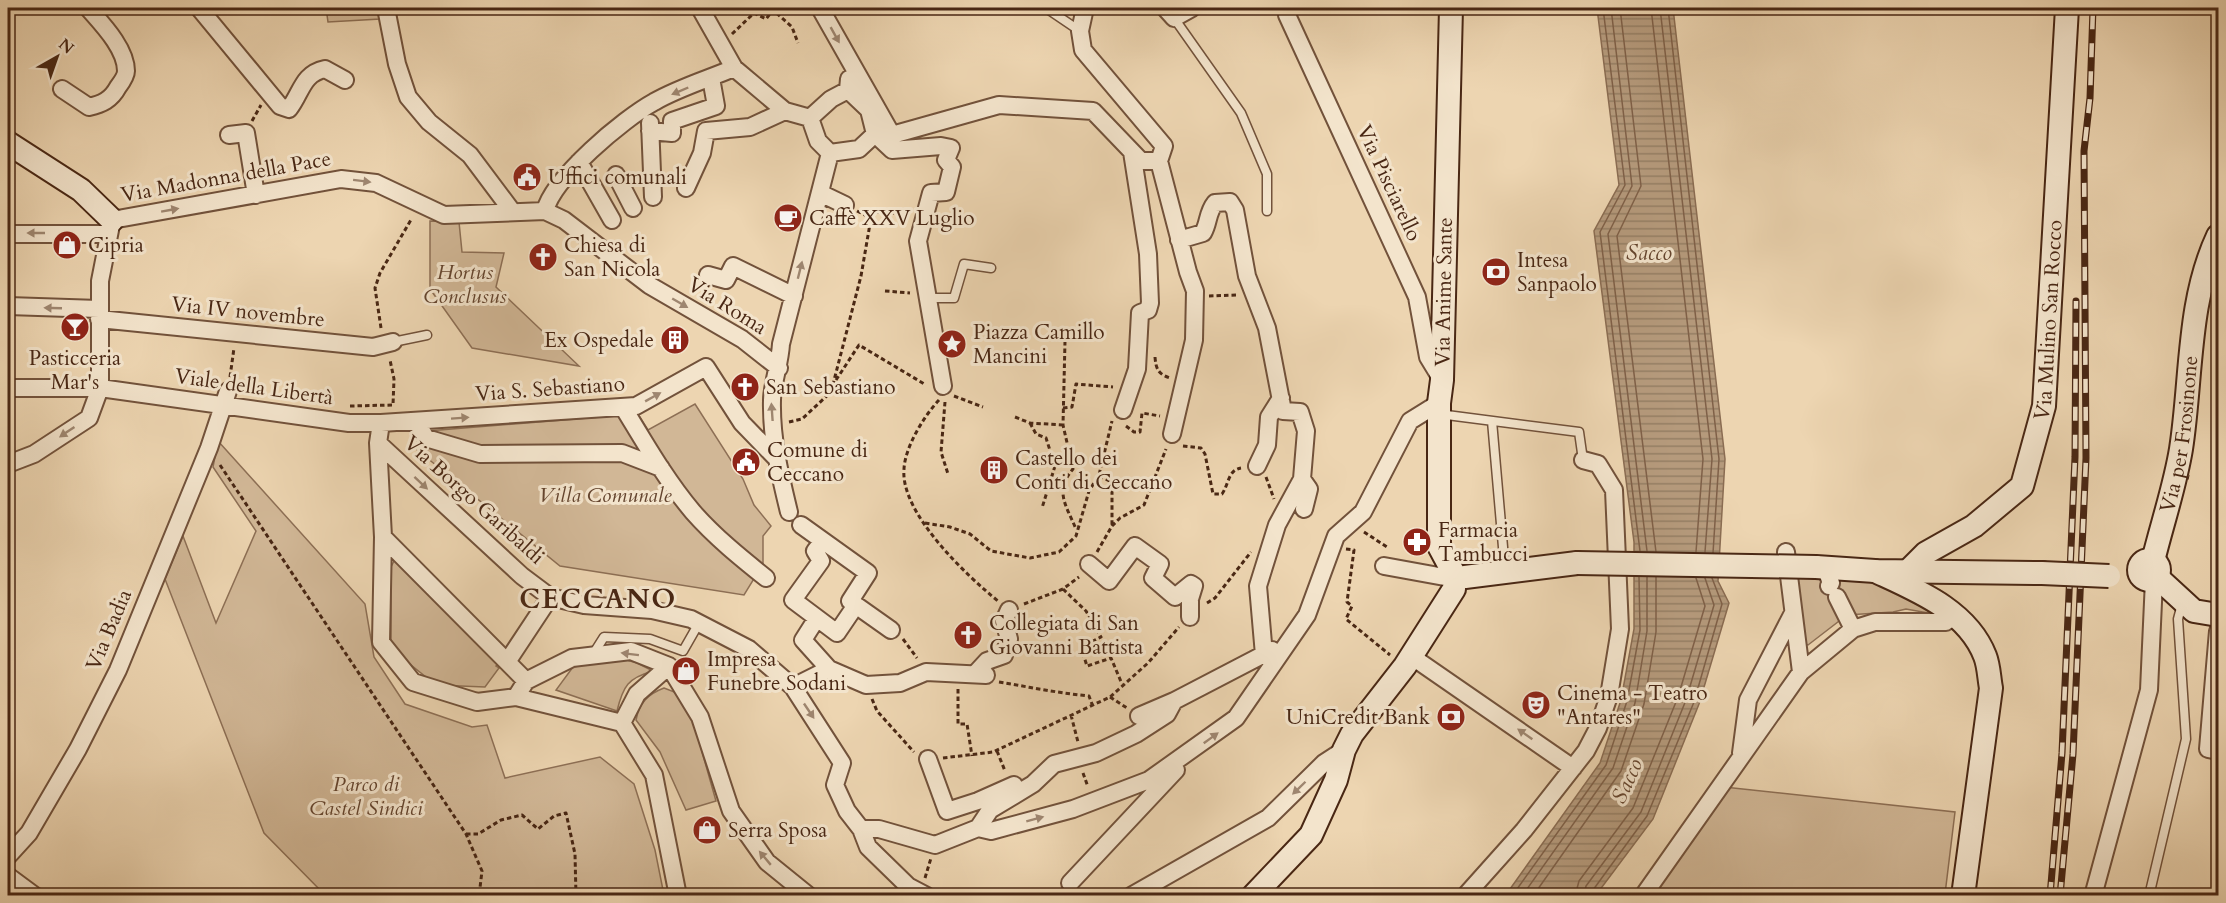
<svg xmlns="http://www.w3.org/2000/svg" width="2226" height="903" font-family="Cardo,serif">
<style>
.green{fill:#d1b796;stroke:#8d6f55;stroke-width:1.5}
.water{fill:url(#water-rules);stroke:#8a6c52;stroke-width:1.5}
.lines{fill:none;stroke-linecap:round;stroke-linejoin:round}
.shore{stroke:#7f6048;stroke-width:1.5}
.lane-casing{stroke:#72523b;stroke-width:11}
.street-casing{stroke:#72523b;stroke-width:20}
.secondary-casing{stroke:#492714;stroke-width:26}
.path{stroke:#492714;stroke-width:3;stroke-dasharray:4.5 3;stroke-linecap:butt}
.lane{stroke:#f3e4cc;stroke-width:8}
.street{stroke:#f3e4cc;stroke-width:16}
.secondary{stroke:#f3e4cc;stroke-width:22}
.rail-casing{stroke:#492714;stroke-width:7}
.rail{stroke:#f3e4cc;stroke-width:4.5;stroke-dasharray:14;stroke-linecap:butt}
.secondary-bridge-casing{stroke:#492714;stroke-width:26;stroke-linecap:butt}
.secondary-bridge{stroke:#f3e4cc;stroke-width:22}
.oneway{fill:#9e8670}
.labels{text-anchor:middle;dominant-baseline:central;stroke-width:6;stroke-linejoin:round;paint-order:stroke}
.street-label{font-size:21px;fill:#492714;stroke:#f3e4cc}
.poi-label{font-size:21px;fill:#492714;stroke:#f3e4cc;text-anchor:start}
.park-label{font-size:21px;font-style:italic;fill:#64442e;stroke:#f3e4cc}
.water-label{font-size:22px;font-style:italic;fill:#64442e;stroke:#f3e4cc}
.district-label{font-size:27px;font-weight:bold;letter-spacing:1.5px;fill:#492714;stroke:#f3e4cc}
</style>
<defs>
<pattern id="water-rules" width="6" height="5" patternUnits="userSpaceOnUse" patternTransform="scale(1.5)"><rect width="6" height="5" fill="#b59a7c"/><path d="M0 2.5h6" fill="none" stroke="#957e64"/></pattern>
</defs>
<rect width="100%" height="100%" fill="#edd5b1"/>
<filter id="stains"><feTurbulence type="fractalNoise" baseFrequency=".00333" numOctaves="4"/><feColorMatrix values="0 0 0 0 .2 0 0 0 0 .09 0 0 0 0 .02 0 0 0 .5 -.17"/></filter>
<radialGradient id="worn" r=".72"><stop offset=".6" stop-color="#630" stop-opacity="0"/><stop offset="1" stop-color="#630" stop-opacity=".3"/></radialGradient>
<path class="green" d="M326 8H379L380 19 328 22Z
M430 221 459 222 462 252 504 253 496 287 579 366 472 348 430 289Z
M695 404 743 479 754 505 771 526 763 536V564L744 595 560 566 416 449 415 432 638 414 648 430Z
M218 441 365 604 374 657 405 704 472 727 487 725 505 778 600 757 634 784 655 850 664 895H325L264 833 165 579 183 536 216 623 256 531 213 467Z
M396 557 498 663 496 666 499 668 485 687 436 685 391 649V567Z
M1791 574H1857L1900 592 1934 614 1906 609 1893 612 1847 615 1808 645 1802 643Z
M620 658 637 663 653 671C628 678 623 686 617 711L556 690 573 667Z
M664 688 677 693 693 720 716 801 686 810 660 752 636 720C639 703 648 694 664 688Z
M1724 787 1955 812 1945 894 1646 896Z"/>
<path class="water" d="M1597 8H1673L1725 459 1718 581 1729 603 1699 704 1653 819 1596 895 1505 896 1600 763 1621 700 1634 629V542L1594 231 1619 185Z"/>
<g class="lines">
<path class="shore" d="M1603 8 1625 185 1600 232 1640 551
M1611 8 1632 186 1608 234 1647 551
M1620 8 1641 186 1617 236 1656 552
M1651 8 1703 459 1696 552
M1660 8 1712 459 1705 552
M1668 8 1719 459 1713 553
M1512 896 1606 765 1627 701 1640 630 1639 577
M1522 896 1613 768 1635 703 1647 631V577
M1533 896 1621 771 1644 704 1656 632V577
M1575 896 1579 881 1633 808 1678 697 1705 606 1696 578
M1584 896 1586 886 1641 812 1686 700 1714 605 1705 578
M1592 896 1593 890 1647 816 1694 702 1722 604 1712 578"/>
<g class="lane-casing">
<path id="lane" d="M1046 8 1080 31
M1174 18 1241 113 1267 174V211
M929 298H954L964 264 991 268
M393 342 427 335
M1439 414 1579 432 1583 460
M1492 421 1505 570
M592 656 604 637 650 639 683 651 699 623
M2149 896 2186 739 2178 619 2182 604"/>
</g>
<g class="street-casing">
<path id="street" d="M199 8 280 106 289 109C302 92 302 74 325 69L345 80
M386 8 397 64 408 97 429 122 470 155 512 211
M700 8 734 68 785 111 810 118
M820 8 892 135 999 105 1093 111 1141 161H1159L1164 146 1083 50 1080 31 1085 8
M1165 8 1174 18 1192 8
M1287 8V15L1417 297 1428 357 1442 380
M62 89 89 107C102 104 111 100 118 87 121 83 126 76 126 71 126 48 101 23 88 8
M810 118 831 99 848 90 849 79
M810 118 818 141 830 153
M650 123 653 197
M650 131 672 133V121L716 106 711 78
M875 134 892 150 941 146 951 148 946 160 952 167 946 192 931 193 918 241 943 386
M229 135 246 133 256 195
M830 153 859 149 875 134 869 110 848 90
M1159 161 1188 272 1195 291 1194 340 1172 434
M579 162 612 220
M616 175 633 208
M686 188 702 153 706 131 750 127 785 111
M820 193 845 205
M545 211C553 178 623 119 654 102 678 88 708 79 734 68
M8 234H107
M1179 240 1203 233C1209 223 1207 213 1215 203L1230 202 1235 210 1247 276 1267 328 1283 411 1300 412 1306 431 1302 479 1277 525 1258 586 1264 655
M708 275 726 280 733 266 794 296
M8 306 99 309
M99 319 373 347 393 342
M8 388H100L349 423H381L378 443 383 537 381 642 413 682 477 702 516 697 622 723 654 775 678 896
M623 407C645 443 666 480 693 512 715 537 741 558 766 578
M1123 410 1137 369 1140 313 1148 310 1150 303 1148 254 1132 152
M416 421 426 438 480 454 622 453 661 468
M381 423 636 406 706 367 742 423 775 457
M378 443 522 576 550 597 584 605 652 610 691 619 749 649 793 687 842 763 835 785 847 811 861 829 868 847 908 886 927 896
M8 464 34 454 89 418 100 388V281L112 220 341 179 376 183 444 215 545 211 564 220 649 285 742 339 779 368
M1257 466 1267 445 1269 417 1281 398
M1302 479 1309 489 1304 509
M789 512C780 475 771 439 772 400 772 385 780 363 781 344L830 153
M801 525 868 573 850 601 891 630
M383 537 526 681
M823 541 815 551 821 561 793 600 817 618 803 640 829 669
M1786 552 1801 672
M1089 564 1109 581 1135 546 1160 564 1153 578 1175 597 1191 584 1194 586 1190 599V617
M1384 566 1450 578
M1825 567 1831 583 1829 586
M1837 597 1853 629
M817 618 837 633 856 605
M2218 631 2208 749 2218 751
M1411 656 1573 768
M507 662 550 597
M975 674 987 661 1004 655 1009 639 1004 621 1009 610
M793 687 829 669 866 685 900 683 926 672 986 675
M516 697 526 681 572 658 631 651 669 666 700 717 731 811 767 862 809 896
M1139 716 1174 701 1272 650
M622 723 637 694 669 666
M1741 753 1748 700 1793 613
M928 759 947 811 978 801 1014 785
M978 828 990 810 1033 784 1054 764 1096 753 1136 734 1167 714 1174 701
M861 829H879L935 845 978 828 991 831 1073 809 1149 780 1236 718 1307 615 1336 536 1363 512 1410 421 1439 403
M8 856 29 833 78 749 118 670 209 448 228 391
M8 876 35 896
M1070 883 1176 770
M1131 896 1268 818 1324 763 1344 750
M1465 896 1524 830 1586 751 1598 728 1609 696 1620 629 1614 490 1598 464 1583 460
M1643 896 1801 672 1853 629 1875 622H1946L1953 616
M2093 896 2149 690 2154 580"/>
</g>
<g class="secondary-casing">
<g id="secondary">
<path d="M1451 8 1442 380 1439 403V546L1454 574"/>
<path d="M8 143 81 190 112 220"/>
<circle cx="2149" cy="570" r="10"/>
<path id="s1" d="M2153 561C2162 524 2175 486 2181 449 2192 378 2187 302 2218 236"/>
<path d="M1816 567 1875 571 2042 573"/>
<path d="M1875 571C1916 590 1967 610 1985 656 1989 666 1989 678 1991 688L1963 896"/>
<path id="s2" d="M1908 571 1926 553 1974 526 2022 486 2044 406 2067 8"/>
<path d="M1465 577 1577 563"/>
<path d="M2157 577 2194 611 2218 615"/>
<path d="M1253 896 1311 835 1336 780 1344 750 1352 734 1405 666 1454 589"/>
</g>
</g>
<path class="path" d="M732 34 754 13 766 19 773 10 792 27 798 43
M252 121 261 105
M857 211 871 218 874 212 902 214 911 210
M885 291 910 293
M1209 296 1238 295
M381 328 375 288 380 273 412 218
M1065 341 1063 425 1073 469C1054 491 1066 505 1076 529
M1155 357C1156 369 1158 374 1170 378
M230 377 234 348
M836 380 859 345 926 385
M954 396 983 407
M939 400C924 416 905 447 904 469 900 513 967 576 998 601
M945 402 941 452 948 474
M350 406 393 405 394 379 390 360
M1063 408 1072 407 1076 384 1113 387
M1015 417 1030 423 1063 425
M789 422 802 419 831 392 861 276 871 218
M1030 423 1036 434 1046 438 1055 466 1042 508
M1126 426 1134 432H1140L1142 413 1160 416
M1183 446 1201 448 1205 454 1213 494H1222C1229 484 1228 470 1241 468
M220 465 466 834 482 871 479 896
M1099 476 1112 482V526
M1266 477 1274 499
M925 523 950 527 970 534 991 551 1030 558 1059 552 1076 536 1089 491 1099 475 1112 421
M1364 532 1387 547 1386 549
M1346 549 1354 550 1347 602 1352 606 1346 619 1390 655
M1097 552 1112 526 1120 518 1144 505 1166 449
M1063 589 1086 611 1101 637 1081 647 1087 666 1111 658 1122 684
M1207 603 1215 598 1251 552
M1024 604 1063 589 1079 577
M903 639 917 658
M999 682C1029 687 1058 693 1089 696L1092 704
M958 689V724H967L972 756
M1110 697 1127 708
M872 699 877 711 914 752
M1071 715 1078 742
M997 751 1005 771
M943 758 993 752 1110 697 1148 663 1179 627
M1083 773 1088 787
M466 834H478L501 820 522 815 538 829 554 816 566 813 575 854 576 896
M925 878 931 858"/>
<use href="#lane" class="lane"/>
<use href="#street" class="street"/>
<use href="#secondary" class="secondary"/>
<g class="rail-casing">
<path id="rail" d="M2050 896 2062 753 2075 457 2076 301
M2060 896 2073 754 2086 458 2084 151 2090 98 2093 8"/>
</g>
<use href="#rail" class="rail"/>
<g class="secondary-bridge-casing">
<path id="secondary-bridge" d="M1577 563 1816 567
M2042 573 2109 576"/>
</g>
<use href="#secondary-bridge" class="secondary-bridge"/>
</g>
<defs><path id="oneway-solid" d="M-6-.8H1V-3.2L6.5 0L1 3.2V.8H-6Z" transform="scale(1.5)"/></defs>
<g class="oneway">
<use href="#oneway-solid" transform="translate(835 35) rotate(61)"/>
<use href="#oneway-solid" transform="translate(680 91) rotate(157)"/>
<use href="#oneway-solid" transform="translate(362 181) rotate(7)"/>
<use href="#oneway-solid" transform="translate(170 210) rotate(-10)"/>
<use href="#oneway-solid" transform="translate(36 233) rotate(180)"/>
<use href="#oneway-solid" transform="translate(800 270) rotate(-76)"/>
<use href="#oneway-solid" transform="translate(680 303) rotate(30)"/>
<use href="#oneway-solid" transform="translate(53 308) rotate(-178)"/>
<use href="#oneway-solid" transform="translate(653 397) rotate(-29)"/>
<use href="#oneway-solid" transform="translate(772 412) rotate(-94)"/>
<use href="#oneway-solid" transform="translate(460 418) rotate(-4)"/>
<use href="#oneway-solid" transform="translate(67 432) rotate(146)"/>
<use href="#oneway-solid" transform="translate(421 483) rotate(43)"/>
<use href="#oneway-solid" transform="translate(630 654) rotate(-173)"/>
<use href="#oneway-solid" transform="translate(809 711) rotate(56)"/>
<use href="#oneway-solid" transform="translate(1525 734) rotate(-145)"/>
<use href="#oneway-solid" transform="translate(1211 738) rotate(-36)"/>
<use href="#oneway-solid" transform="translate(1299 788) rotate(136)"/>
<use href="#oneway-solid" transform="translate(1035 819) rotate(-15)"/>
<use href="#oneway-solid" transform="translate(765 858) rotate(-130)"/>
</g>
<defs>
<g id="civic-disc" transform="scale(1.5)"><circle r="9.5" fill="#8f2418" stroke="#f3e4cc"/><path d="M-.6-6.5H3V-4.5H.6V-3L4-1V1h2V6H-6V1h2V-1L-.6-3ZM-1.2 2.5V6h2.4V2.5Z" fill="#fff"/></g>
<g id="cafe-disc" transform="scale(1.5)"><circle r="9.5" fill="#8f2418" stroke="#f3e4cc"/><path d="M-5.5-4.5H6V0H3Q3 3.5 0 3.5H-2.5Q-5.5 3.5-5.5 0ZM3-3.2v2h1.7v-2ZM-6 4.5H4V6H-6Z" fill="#fff"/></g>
<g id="shop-disc" transform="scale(1.5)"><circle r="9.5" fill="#8f2418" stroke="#f3e4cc"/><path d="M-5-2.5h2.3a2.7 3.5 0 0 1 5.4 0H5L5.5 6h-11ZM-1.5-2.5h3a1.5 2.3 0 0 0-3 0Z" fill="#fff"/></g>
<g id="church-disc" transform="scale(1.5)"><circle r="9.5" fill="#8f2418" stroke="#f3e4cc"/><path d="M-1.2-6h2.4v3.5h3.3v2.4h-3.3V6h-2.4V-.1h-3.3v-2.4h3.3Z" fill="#fff"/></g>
<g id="bank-disc" transform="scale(1.5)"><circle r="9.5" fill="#8f2418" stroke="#f3e4cc"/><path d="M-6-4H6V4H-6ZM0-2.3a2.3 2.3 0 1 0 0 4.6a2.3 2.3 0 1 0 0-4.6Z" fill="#fff"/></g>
<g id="bar-disc" transform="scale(1.5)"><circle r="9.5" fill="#8f2418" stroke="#f3e4cc"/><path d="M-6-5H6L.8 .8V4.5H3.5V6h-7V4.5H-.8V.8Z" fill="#fff"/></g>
<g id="building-disc" transform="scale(1.5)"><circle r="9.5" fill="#8f2418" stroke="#f3e4cc"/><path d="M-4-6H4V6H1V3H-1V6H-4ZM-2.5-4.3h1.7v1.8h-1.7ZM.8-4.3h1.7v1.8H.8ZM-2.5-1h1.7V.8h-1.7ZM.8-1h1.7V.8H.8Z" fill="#fff"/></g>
<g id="sight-disc" transform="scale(1.5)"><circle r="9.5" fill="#8f2418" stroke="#f3e4cc"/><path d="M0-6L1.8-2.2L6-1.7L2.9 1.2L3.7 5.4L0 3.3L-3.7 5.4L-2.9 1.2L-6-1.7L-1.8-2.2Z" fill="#fff"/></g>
<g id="pharmacy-disc" transform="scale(1.5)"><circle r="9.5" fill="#8f2418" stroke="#f3e4cc"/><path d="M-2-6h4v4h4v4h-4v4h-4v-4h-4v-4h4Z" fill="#fff"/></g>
<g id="theatre-disc" transform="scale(1.5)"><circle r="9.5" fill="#8f2418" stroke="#f3e4cc"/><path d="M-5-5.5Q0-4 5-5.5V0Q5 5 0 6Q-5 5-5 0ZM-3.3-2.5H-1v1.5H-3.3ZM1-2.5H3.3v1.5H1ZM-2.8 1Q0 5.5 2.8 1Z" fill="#fff"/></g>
</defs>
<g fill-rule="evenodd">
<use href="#civic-disc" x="527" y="177"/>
<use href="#cafe-disc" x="788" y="218"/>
<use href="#shop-disc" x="67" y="245"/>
<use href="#church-disc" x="543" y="257"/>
<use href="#bank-disc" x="1496" y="272"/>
<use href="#bar-disc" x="75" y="327"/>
<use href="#building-disc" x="675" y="340"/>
<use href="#sight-disc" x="952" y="344"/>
<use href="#church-disc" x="745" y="387"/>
<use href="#civic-disc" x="746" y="462"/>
<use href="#building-disc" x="994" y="470"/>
<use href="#pharmacy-disc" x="1417" y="542"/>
<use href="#church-disc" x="968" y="635"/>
<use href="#shop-disc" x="686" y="671"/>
<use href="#theatre-disc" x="1536" y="705"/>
<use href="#bank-disc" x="1451" y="717"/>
<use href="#shop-disc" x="707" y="830"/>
</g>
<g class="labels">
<g class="street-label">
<text transform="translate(226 177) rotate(-10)">Via Madonna della Pace</text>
<text transform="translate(1389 183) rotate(65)">Via Pisciarello</text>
<text transform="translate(1444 292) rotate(-89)">Via Anime Sante</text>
<text transform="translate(727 306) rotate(32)">Via Roma</text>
<text transform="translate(248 312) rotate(6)">Via IV novembre</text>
<text stroke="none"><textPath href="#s2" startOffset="312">Via Mulino San Rocco</textPath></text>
<text transform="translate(254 387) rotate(8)">Viale della Libertà</text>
<text transform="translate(550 389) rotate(-4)">Via S. Sebastiano</text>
<text stroke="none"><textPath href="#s1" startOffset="130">Via per Frosinone</textPath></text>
<text transform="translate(474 500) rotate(42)">Via Borgo Garibaldi</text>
<text transform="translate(109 630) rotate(-67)">Via Badia</text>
</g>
<g class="poi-label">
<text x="548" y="177">Uffici comunali</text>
<text x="809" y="218">Caffè XXV Luglio</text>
<text x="88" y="245">Cipria</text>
<text x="564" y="245">Chiesa di<tspan x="564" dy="24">San Nicola</tspan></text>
<text x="1517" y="260">Intesa<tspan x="1517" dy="24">Sanpaolo</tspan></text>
<text x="973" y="332">Piazza Camillo<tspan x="973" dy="24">Mancini</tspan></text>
<text x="654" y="340" text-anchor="end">Ex Ospedale</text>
<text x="75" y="358" text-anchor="middle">Pasticceria<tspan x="75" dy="24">Mar's</tspan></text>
<text x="766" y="387">San Sebastiano</text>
<text x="767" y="450">Comune di<tspan x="767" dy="24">Ceccano</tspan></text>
<text x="1015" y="458">Castello dei<tspan x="1015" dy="24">Conti di Ceccano</tspan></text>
<text x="1438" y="530">Farmacia<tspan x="1438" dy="24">Tambucci</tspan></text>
<text x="989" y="623">Collegiata di San<tspan x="989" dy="24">Giovanni Battista</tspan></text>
<text x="707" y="659">Impresa<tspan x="707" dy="24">Funebre Sodani</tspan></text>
<text x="1557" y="693">Cinema - Teatro<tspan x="1557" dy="24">"Antares"</tspan></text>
<text x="1430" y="717" text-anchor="end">UniCredit Bank</text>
<text x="728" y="830">Serra Sposa</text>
</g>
<g class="park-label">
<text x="465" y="272">Hortus<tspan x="465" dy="24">Conclusus</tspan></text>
<text x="605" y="495">Villa Comunale</text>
<text x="366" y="784">Parco di<tspan x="366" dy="24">Castel Sindici</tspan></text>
</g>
<g class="water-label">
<text x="1649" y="253">Sacco</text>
<text transform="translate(1627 781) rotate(-66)">Sacco</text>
</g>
<g class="district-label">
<text x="598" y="599">CECCANO</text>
</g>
</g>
<rect width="2226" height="903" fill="none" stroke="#edd5b1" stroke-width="30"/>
<rect x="9" y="9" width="2208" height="885" fill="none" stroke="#492714" stroke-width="3"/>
<rect x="15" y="15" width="2196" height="873" fill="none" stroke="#492714" stroke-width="1.5"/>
<g transform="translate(57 57) rotate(40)" stroke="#f3e4cc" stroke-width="4.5" paint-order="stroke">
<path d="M0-4.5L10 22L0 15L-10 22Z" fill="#492714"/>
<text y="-9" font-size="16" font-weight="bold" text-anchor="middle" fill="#492714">N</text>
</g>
<rect width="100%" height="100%" filter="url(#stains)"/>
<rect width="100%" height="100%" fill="url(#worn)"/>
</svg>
